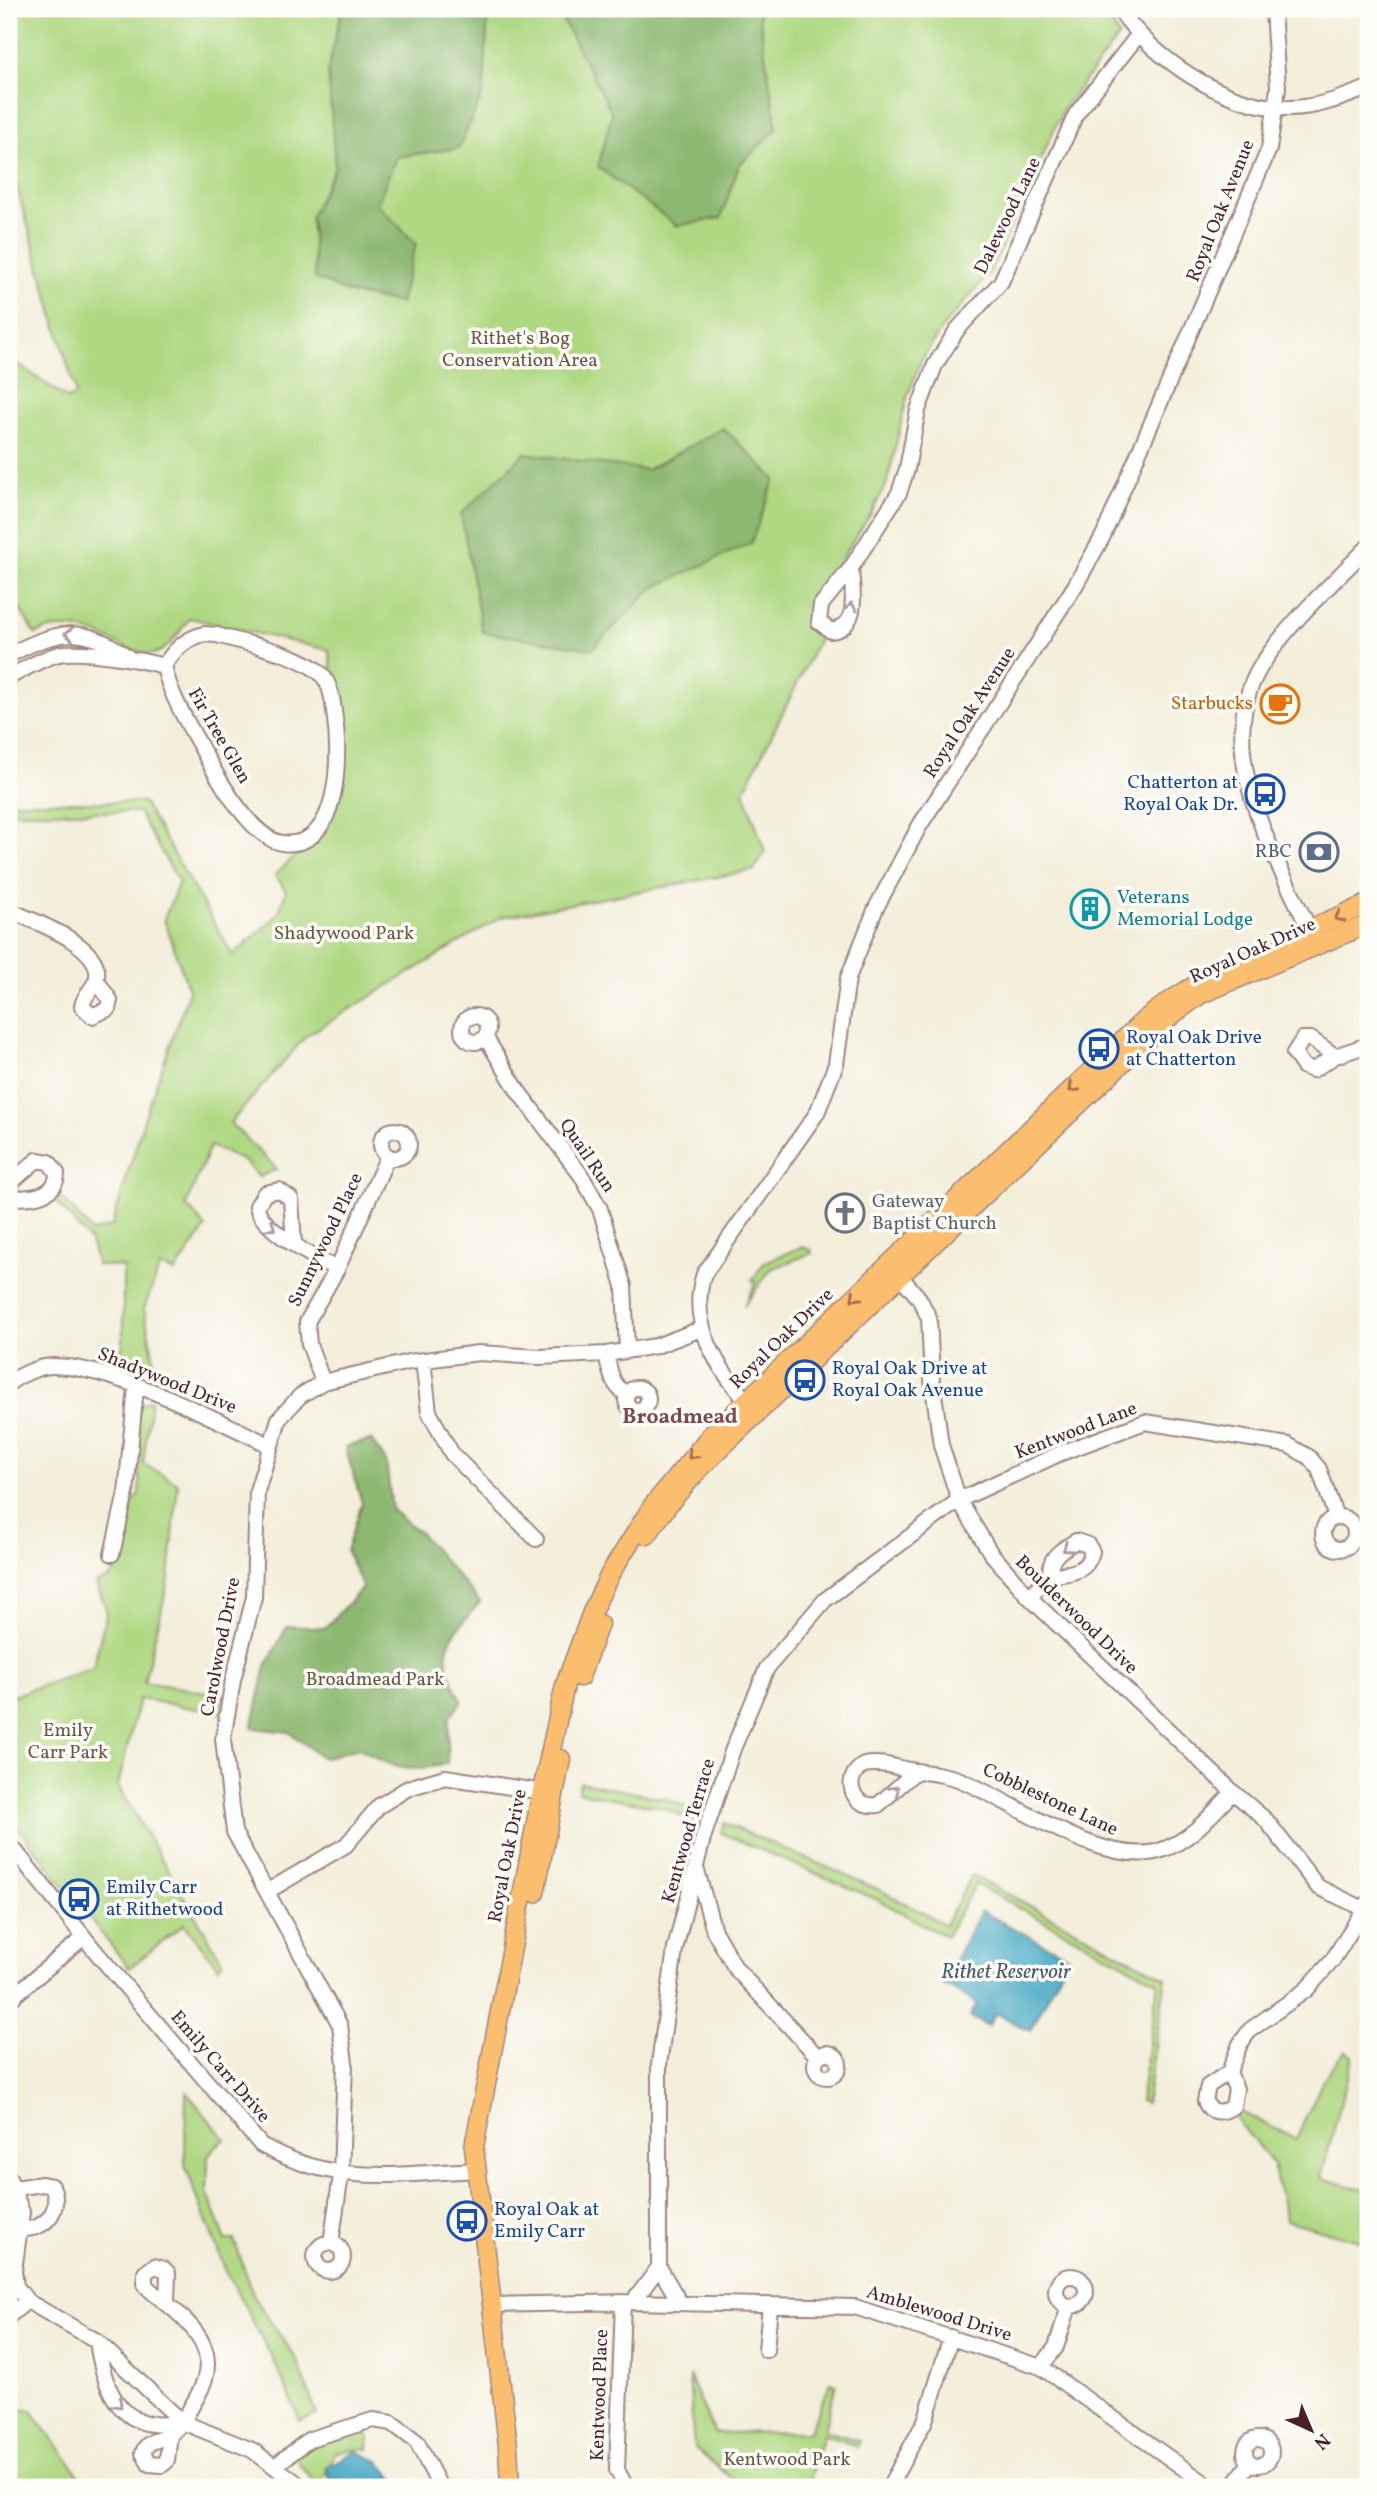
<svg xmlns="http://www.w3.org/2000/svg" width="1377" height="2496" font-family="Vollkorn,serif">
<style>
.green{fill:#b0d883;stroke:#7d7c57;stroke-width:2}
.forest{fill:#8cb871;stroke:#6b6c4e;stroke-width:2}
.water{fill:#44a7c4;stroke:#476378;stroke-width:2}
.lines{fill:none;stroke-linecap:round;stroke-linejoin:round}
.minor-casing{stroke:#9e8682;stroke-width:18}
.major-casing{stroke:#9e8682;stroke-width:21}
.minor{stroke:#fff;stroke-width:14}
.major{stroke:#fbbe6e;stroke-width:18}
.oneway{stroke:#ae9aa0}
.oneway2{stroke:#a26e4c}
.labels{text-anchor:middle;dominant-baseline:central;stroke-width:7;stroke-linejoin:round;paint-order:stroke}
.street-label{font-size:19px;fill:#4a1f2b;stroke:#fdfcf7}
.park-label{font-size:19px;fill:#695645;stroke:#fdfcf7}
.food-label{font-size:19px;fill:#c56008;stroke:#fdfcf7;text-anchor:end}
.transit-label{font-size:19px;fill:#164399;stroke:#fdfcf7;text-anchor:start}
.service-label{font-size:19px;fill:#4e5e75;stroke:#fdfcf7;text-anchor:end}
.culture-label{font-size:19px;fill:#0d838f;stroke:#fdfcf7;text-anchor:start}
.worship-label{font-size:19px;fill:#5b616d;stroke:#fdfcf7;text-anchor:start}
.neighbourhood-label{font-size:21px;font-weight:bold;fill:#7e484f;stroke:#fdfcf7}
.water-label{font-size:21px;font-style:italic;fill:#475c70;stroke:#fdfcf7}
</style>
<rect width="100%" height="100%" fill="#fdfcf7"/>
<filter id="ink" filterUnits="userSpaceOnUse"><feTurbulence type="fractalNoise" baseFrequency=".0143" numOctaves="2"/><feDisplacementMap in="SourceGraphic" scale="14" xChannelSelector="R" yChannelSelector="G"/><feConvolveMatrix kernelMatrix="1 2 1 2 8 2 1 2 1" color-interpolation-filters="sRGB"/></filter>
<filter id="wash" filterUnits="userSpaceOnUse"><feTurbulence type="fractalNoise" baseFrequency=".00686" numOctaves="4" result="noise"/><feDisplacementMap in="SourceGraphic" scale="28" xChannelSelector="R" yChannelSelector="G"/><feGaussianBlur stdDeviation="1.57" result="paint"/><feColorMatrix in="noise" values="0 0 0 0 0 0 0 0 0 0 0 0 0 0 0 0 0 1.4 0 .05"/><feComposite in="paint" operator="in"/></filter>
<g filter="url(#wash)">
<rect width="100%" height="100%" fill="#f3eeda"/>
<path class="green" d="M12 9H1104L1100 13 1103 17 1107 14 1119 36 1063 109 990 273 942 328 921 361 907 398 887 483 872 512 810 606 809 622 820 637 744 791 765 852 754 870 501 917 306 1036 230 1123 277 1169 259 1177 244 1161 210 1146 186 1205 206 1227 175 1272 160 1266 144 1309 156 1371 118 1358 123 1344V1267L97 1265 90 1241 53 1198 59 1194 92 1232 112 1226 145 1116 189 991 164 919 179 882 138 812H9V802H143L233 955 278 915 286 891 275 875C310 842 343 816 344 765L329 650 190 618C181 628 170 649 156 653 129 662 89 610 35 634L9 592V358L68 399 76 394 9 160V28Z
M801 1247 810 1249 812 1253 771 1269 744 1306 756 1282 752 1280 765 1262Z
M151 1400 143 1464 178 1483 169 1578 144 1682 225 1695 221 1713 139 1699 118 1786 223 1962 218 1967 184 1924 129 1968 9 1817V1697L93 1668 107 1611 96 1583 108 1579 116 1570 117 1526 139 1494 140 1481 132 1444 140 1405Z
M580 1782 667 1799 696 1811 693 1821 664 1808 578 1792Z
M724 1823 882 1891 945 1925 972 1875 1166 1978 1146 2103 1140 2101 1158 1982 975 1884 946 1937 878 1900 721 1833Z
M1345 2051 1353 2056 1321 2178 1368 2191 1366 2243 1286 2220 1273 2165 1234 2116 1239 2111 1296 2139 1324 2078Z
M186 2092 225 2139 208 2155 207 2192 226 2240H234L255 2299 297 2360 317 2415 300 2421 278 2369 225 2269 185 2165Z
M689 2375 714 2433 809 2432 831 2382 836 2384 824 2430 859 2441 858 2446 823 2435 808 2487H743L694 2448Z
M9 2408 31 2410 75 2469 85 2487H21L9 2467Z
M364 2430 369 2437 368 2448 336 2452 322 2481 327 2487H318L299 2464 297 2457 308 2447Z"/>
<path class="forest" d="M342 9H488L484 91 459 148 396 157 377 204 416 244 400 303 349 293 315 278 311 216 335 167 328 69Z
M557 9H758L777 129 739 165 721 218 677 226 598 167 612 113Z
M723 428 775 479 751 543 653 588 592 649 482 632 461 514 525 453 647 470Z
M371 1440 386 1461 392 1510 420 1533 480 1602C444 1645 436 1648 462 1701L449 1718 447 1763C407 1775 393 1768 359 1748L323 1758 289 1732 252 1728 266 1666 287 1626 325 1628 363 1587 346 1551 362 1503 345 1447Z"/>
<path class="water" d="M981 1911 1069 1957 1030 2031 996 2013 988 2026 970 2017 977 2003 942 1984Z
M356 2451 379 2461 401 2487H382L378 2483 333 2487 326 2467Z"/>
</g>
<g filter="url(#ink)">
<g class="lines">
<g class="minor-casing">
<path id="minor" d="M1119 9C1154 59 1223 106 1285 108 1314 109 1342 98 1368 88
M851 568C852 590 861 627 831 631L819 622 821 605 851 568 899 493 907 469 918 410 935 365 957 330 1001 282 1076 114 1139 34
M204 634 217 635C246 644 300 653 321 674 332 685 333 704 335 719 340 754 341 851 282 843 254 839 222 785 209 762 193 731 171 700 164 666 174 650 185 639 204 634Z
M9 655C56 631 83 623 128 657
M9 677C25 669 42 658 59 654 82 649 141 660 164 666
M9 910C32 921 102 944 97 977 95 988 84 994 82 1006L92 1016 108 1009 110 1000 97 981
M1313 937C1277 859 1209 750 1261 666 1289 622 1332 584 1368 547
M462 1029a13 13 0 1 1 26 0a13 13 0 1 1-26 0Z
M486 1038 518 1091 581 1175 600 1209 624 1286 627 1351
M1335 1056 1311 1039H1303L1294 1053 1304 1067 1313 1070 1335 1056 1368 1045
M381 1144a14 14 0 1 1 28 0a14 14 0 1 1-28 0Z
M9 1184 37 1160 49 1162 57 1173C57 1198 27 1199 9 1197
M294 1243 291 1199 279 1190 265 1193 257 1206C259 1229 317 1259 337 1269
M893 1268 919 1298 929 1318 932 1379 941 1445 959 1500 990 1552 1029 1597 1233 1792 1266 1820 1318 1887 1368 1911
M606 1354C610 1370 611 1386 627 1394
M423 1360 429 1412 452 1454 536 1539
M323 1382 309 1344 307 1322 337 1269 388 1156
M9 1383C20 1375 39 1366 53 1366 112 1366 215 1419 269 1445
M626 1399a11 11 0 1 1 22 0a11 11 0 1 1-22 0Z
M752 1407C719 1371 687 1324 704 1274L817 1113 836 1064 848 978 876 908 920 825 1075 586 1103 536 1269 149 1278 88 1273 9
M1323 1533a16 16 0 1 1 32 0a16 16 0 1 1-32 0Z
M112 1554 126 1493 136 1387
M1029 1597C1035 1592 1043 1580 1050 1577 1063 1571 1085 1578 1092 1552L1088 1545 1076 1541C1062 1549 1047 1558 1051 1575
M916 1771 878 1805C852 1809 841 1778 864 1765 883 1761 899 1769 916 1771 931 1773 943 1774 958 1779 1013 1801 1105 1870 1162 1850 1191 1840 1212 1814 1233 1792
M9 1843 96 1952 261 2145C336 2187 395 2174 477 2170
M697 1871 714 1931 736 1969 818 2057
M268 1891 346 1845 379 1806 408 1788 445 1777 550 1793
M9 2000 84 1937
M815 2065a12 12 0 1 1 24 0a12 12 0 1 1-24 0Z
M1229 2072 1236 2089 1233 2106C1223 2114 1210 2114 1205 2101L1208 2086 1229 2072 1240 2044 1250 2030 1306 1990 1332 1961 1368 1903
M9 2178 22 2212 14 2271 16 2286 27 2301 97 2341 182 2422 252 2450 302 2487
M15 2188 42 2184 52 2186C62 2209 47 2230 22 2229
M331 2243 341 2175 345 2063 340 2025 234 1832 223 1739 233 1680 254 1597 257 1491 279 1419 300 1396 323 1382 409 1362 479 1353 539 1357 606 1354 656 1346 701 1329
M315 2257a14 14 0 1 1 28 0a14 14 0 1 1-28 0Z
M1056 2291a15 15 0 1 1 30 0a15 15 0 1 1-30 0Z
M623 2302 617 2470 626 2487
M633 2302 659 2267
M167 2303 168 2273 164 2269 154 2266 145 2273V2284C150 2292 158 2296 165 2302 199 2330 221 2355 197 2397 190 2409 183 2424 172 2433 161 2442 147 2438 143 2453L149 2464 162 2465 167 2461 170 2434
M680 2303 659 2267V2065L675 1949 703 1838 733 1749 767 1668 825 1600 959 1500 1061 1453 1145 1422 1288 1445 1309 1457 1319 1469 1336 1517
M491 2305 633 2302 855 2307 1041 2367 1210 2487
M9 2316 27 2301
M97 2341C104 2391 121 2436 182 2422
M766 2350 770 2306
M1041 2367 1056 2347 1069 2306
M1245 2452a13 13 0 1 1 26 0a13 13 0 1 1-26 0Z
M276 2465 310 2439 373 2420 392 2423 417 2442 440 2487
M889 2487 925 2421 951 2337
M1232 2487 1250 2463"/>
</g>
<g class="major-casing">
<path id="major" d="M647 1535 670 1502 702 1466 1172 1015 1201 994 1368 924
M580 1677 599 1624
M535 1893 561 1759
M510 2487 508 2446 474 2147 542 1791 565 1685 592 1612 610 1574 651 1508 710 1436 1143 1021C1209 968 1291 937 1368 904"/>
</g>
<use href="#minor" class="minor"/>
<use href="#major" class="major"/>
</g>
<defs><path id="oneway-chevron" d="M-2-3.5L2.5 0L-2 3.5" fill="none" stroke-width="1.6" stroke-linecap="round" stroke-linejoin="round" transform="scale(1.75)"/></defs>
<g class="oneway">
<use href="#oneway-chevron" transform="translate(851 607) rotate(-86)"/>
<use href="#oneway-chevron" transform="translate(69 634) rotate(-179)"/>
<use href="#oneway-chevron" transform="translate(271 1227) rotate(35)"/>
<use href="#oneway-chevron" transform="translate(1067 1548) rotate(145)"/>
<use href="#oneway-chevron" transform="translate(895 1790) rotate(-47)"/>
<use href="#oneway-chevron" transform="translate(118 2404) rotate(47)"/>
</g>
<g class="oneway2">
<use href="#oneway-chevron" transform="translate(1339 917) rotate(156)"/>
<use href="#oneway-chevron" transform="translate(1073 1088) rotate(136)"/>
<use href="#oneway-chevron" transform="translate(855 1297) rotate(136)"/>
<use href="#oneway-chevron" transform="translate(692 1455) rotate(133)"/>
</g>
</g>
<defs>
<g id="cafe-ring" transform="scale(2.0125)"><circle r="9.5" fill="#fdfcf7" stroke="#e8710a" stroke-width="1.5"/><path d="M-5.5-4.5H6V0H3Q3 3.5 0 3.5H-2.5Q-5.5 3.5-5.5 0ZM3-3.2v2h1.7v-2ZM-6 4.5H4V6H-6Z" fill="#e8710a"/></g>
<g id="bus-ring" transform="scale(2.0125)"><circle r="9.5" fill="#fdfcf7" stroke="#1a4fb4" stroke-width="1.5"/><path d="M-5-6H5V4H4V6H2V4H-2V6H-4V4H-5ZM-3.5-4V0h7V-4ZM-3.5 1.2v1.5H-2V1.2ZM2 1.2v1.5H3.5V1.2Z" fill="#1a4fb4"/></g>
<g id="bank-ring" transform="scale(2.0125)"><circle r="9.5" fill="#fdfcf7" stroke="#5c6f8a" stroke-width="1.5"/><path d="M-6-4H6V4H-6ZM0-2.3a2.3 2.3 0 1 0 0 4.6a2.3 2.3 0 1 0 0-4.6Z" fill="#5c6f8a"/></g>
<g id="building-ring" transform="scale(2.0125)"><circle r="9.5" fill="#fdfcf7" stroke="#0f9aa8" stroke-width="1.5"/><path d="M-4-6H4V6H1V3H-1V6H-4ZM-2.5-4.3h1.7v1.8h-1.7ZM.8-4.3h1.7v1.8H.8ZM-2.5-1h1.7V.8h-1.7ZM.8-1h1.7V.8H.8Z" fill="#0f9aa8"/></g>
<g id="church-ring" transform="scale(2.0125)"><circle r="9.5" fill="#fdfcf7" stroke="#6b7280" stroke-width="1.5"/><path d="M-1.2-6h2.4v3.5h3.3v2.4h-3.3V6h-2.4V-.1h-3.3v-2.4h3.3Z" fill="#6b7280"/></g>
</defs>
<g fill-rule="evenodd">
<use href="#cafe-ring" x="1280" y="704"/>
<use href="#bus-ring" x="1265" y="794"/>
<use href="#bank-ring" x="1319" y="852"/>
<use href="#building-ring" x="1090" y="909"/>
<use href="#bus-ring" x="1099" y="1049"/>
<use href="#church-ring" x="845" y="1213"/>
<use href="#bus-ring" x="805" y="1380"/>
<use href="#bus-ring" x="79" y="1899"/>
<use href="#bus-ring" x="467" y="2221"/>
</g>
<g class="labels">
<g class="street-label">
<text transform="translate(1221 211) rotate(-68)">Royal Oak Avenue</text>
<text transform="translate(1008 216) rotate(-64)">Dalewood Lane</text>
<text transform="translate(970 713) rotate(-57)">Royal Oak Avenue</text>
<text transform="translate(219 736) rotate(60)">Fir Tree Glen</text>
<text transform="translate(1253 951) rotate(-24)">Royal Oak Drive</text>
<text transform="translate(587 1156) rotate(56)">Quail Run</text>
<text transform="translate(326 1240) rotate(-64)">Sunnywood Place</text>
<text transform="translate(782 1339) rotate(-44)">Royal Oak Drive</text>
<text transform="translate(167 1381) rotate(22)">Shadywood Drive</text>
<text transform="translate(1076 1431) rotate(-21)">Kentwood Lane</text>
<text transform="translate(1076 1615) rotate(44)">Boulderwood Drive</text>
<text transform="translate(221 1647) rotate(-79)">Carolwood Drive</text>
<text transform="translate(1050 1800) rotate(25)">Cobblestone Lane</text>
<text transform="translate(689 1831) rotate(-74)">Kentwood Terrace</text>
<text transform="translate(508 1856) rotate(-79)">Royal Oak Drive</text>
<text transform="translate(220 2067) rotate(49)">Emily Carr Drive</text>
<text transform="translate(939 2314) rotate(17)">Amblewood Drive</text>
<text transform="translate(600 2395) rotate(-88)">Kentwood Place</text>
</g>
<g class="park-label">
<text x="520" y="339">Rithet's Bog<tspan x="520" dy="22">Conservation Area</tspan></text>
<text x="344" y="934">Shadywood Park</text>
<text x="375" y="1680">Broadmead Park</text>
<text x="68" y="1731">Emily<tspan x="68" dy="22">Carr Park</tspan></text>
<text x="787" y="2460">Kentwood Park</text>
</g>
<g class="food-label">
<text x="1253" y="704">Starbucks</text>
</g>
<g class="transit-label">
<text x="1238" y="783" text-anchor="end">Chatterton at<tspan x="1238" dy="22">Royal Oak Dr.</tspan></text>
<text x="1126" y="1038">Royal Oak Drive<tspan x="1126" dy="22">at Chatterton</tspan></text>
<text x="832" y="1369">Royal Oak Drive at<tspan x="832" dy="22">Royal Oak Avenue</tspan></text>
<text x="106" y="1888">Emily Carr<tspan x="106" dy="22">at Rithetwood</tspan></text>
<text x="494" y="2210">Royal Oak at<tspan x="494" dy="22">Emily Carr</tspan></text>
</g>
<g class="service-label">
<text x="1292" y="852">RBC</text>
</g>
<g class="culture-label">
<text x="1117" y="898">Veterans<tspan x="1117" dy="22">Memorial Lodge</tspan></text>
</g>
<g class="worship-label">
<text x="872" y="1202">Gateway<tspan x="872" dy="22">Baptist Church</tspan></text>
</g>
<g class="neighbourhood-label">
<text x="680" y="1417">Broadmead</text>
</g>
<g class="water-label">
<text x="1006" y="1972">Rithet Reservoir</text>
</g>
</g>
<rect width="1377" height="2496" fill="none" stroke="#fdfcf7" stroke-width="35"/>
<g transform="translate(1311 2430) rotate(136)" stroke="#fdfcf7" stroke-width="5" paint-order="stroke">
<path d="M0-5L12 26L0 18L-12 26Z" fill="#4a1f2b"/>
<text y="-10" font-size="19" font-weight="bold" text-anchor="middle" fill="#4a1f2b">N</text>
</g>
</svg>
